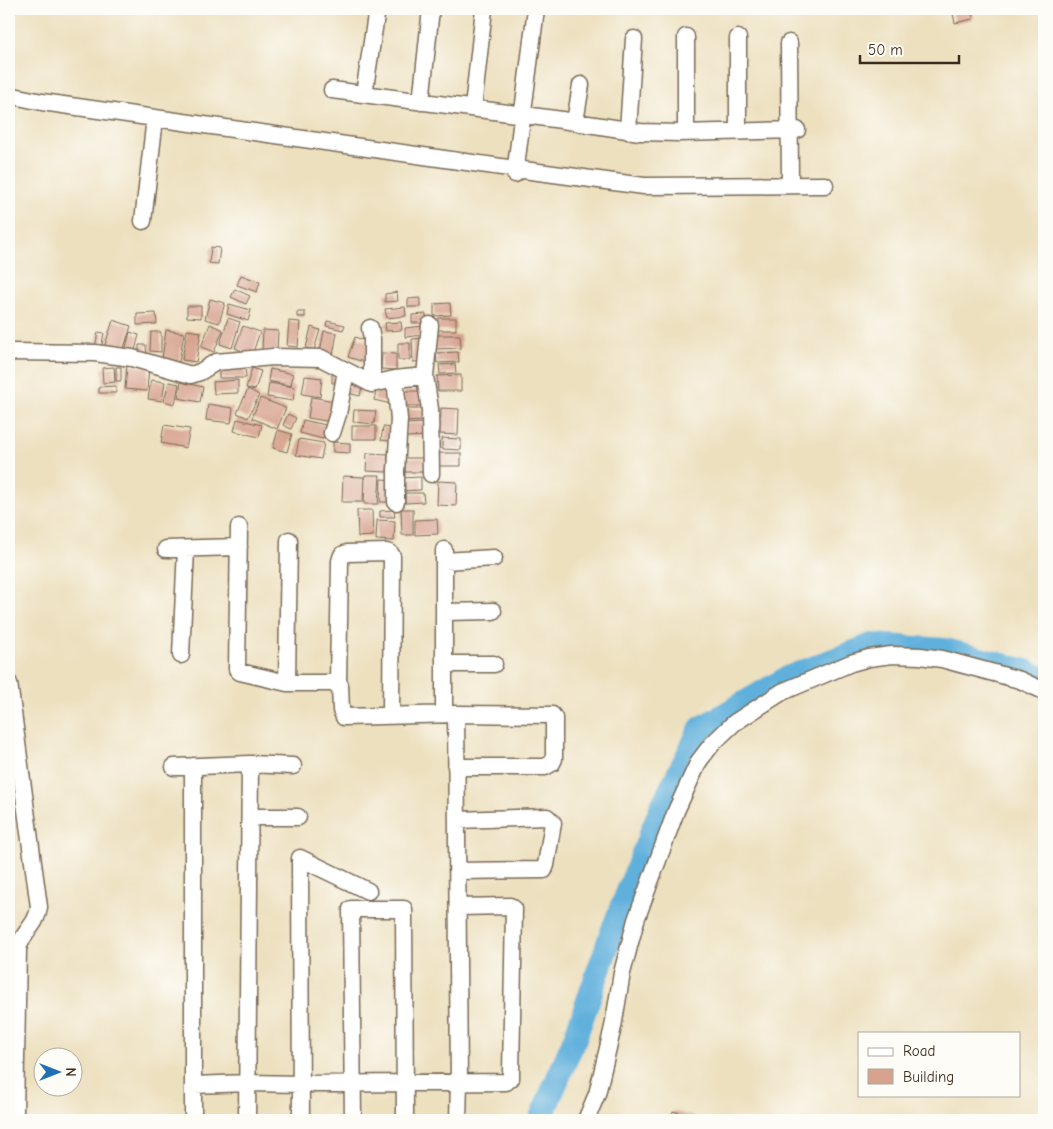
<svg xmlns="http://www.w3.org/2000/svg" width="1053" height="1129" font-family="'Comic Neue',sans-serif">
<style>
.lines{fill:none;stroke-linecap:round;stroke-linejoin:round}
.river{stroke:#61b0dc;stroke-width:24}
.building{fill:#d7a38f}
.minor-casing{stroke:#796a56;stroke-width:19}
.minor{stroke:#fff;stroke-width:16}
</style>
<rect width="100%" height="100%" fill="#fdfcf7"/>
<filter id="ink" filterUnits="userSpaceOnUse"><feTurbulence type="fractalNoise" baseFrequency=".02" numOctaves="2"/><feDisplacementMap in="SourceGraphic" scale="10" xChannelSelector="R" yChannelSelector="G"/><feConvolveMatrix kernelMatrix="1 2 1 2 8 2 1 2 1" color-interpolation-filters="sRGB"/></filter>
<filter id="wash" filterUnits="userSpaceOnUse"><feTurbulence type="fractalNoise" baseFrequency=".0096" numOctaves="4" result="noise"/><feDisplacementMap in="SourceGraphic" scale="20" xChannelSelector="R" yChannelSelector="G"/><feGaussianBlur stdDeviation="1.12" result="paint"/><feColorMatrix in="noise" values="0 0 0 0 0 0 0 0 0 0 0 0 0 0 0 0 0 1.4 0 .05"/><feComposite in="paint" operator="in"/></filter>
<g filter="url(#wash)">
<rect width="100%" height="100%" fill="#ede0bf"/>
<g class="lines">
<path class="river" d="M540 1120 575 1038 612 932 661 808 701 728 787 678 872 645 946 650 1026 671 1044 680"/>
</g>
<g id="blocks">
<path class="building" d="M952 9H972L973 19 955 23Z
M211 247 220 248 218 264 209 263Z
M241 275 260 282 257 292 237 285Z
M235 289 250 296 246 304 231 297Z
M397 292 398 301 385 302V294Z
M420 298V307H408V299Z
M210 299 225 303 219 323 205 319Z
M450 303 451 315 434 316V304Z
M229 304 251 310 248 321 227 314Z
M187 306H201V318L187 317Z
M405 307 406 316 387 318 385 309Z
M297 312H305V317H297Z
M156 313 157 324 137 325V314Z
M426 314V323H412V315Z
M228 318 240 322 232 348 220 344Z
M438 318H456V330H438Z
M113 320 131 326 123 351 105 345Z
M289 321 300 322 298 347 287 346Z
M327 321 345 325 343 330 326 326Z
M401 322 402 330 386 331 385 323Z
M210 324 223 330 214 352 201 347Z
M243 326 260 332 252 355 235 348Z
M423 326 424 335 405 337V328Z
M311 327 320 330 314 350 306 348Z
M166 330 184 333 179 362 162 359Z
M187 330 201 332 196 362 182 360Z
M263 330 278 331 277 351 262 350Z
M324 331 337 333 333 355 320 352Z
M98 332 104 333 101 349 95 348Z
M130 332 139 335 134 354 125 351Z
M151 332H161V352L150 351Z
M435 335H460L461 348 435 349Z
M355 337 370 343 364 362 348 357Z
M425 338 426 361 413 362 412 339Z
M398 343H410V360H398Z
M139 345H146L147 358H139Z
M458 352 459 362 437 363 436 353Z
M382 353 396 354V370L381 369Z
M245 364 246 378H219V365Z
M455 364 456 373 440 374 439 365Z
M127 365 149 367 147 391 125 389Z
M114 367 115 382 103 383 102 368Z
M116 367H121V381H116Z
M252 368 261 371 255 390 246 388Z
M270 369 293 374 291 386 268 381Z
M332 373 339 374V383H332Z
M461 375V391H438L437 376Z
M305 376 322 378 320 397 302 394Z
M151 380 165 382 162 401 148 399Z
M238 380V393L214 394 213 382Z
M169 382 179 384 175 404 164 401Z
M181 382 203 387 200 402 178 398Z
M269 383 295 387 293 401 267 397Z
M349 383 362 386 360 396 347 393Z
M116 386V393H99V387Z
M377 386 395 391 391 404 374 400Z
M248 389 259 395 248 418 237 413Z
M404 391H426V406H404Z
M311 397 335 401 332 422 308 418Z
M260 398 286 408 277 429 252 418Z
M208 404 233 408 231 423 206 420Z
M441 408 459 409 458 435 440 434Z
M406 409H425V421L406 422Z
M354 410 376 411 374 424 353 422Z
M288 414 296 418 291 429 283 425Z
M237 419 262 425 259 437 234 431Z
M303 420 326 425 323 439 300 433Z
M425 423 426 436 406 437V424Z
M164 425 190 429 186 448 161 443Z
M352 426H376V439H352Z
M383 427 396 428 395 442 381 440Z
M278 430 292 434 287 452 273 448Z
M442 438 461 439V450L442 449Z
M299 439 324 443 321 459 296 455Z
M333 442 350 443V453L333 452Z
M367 453 388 454 387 472 366 471Z
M437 453H461V466H437Z
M405 458H428V472H405Z
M365 475H380L378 504H364Z
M343 476 364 477 363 502H342Z
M421 477V490L401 491V478Z
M381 479 395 480 394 502H380Z
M438 481 457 482 456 506 437 505Z
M405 493H423L424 502 405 503Z
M401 509H413V535H402Z
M357 510H372L373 536 358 537Z
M394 510 395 517H380V511Z
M437 519 438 534 415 535V520Z
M377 520 395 521 394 541 376 540Z
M673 1111 695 1117 694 1120H671Z"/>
</g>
</g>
<g filter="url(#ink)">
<use href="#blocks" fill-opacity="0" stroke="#796a56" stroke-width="1"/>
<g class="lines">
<g class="minor-casing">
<path id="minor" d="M686 37V133
M738 38V131
M789 43 790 184
M332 90 562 120 640 132 679 133 797 130
M364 94 377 9
M9 95 42 102 516 169 644 186 825 185
M421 102 431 9
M473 108 484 9
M575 122 581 85
M628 131 634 39
M515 174 536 9
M143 221 155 118
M370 328 372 339V384
M9 352 95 353 132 358 191 375 200 372 216 362 273 357 321 358 372 384 395 379 425 376 430 409 431 474
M425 376 430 325
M395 379 399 419 396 471V502
M332 433 338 414 346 371
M239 527 237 669 240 672 287 683H338L340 685 341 710 344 717 456 714 552 715 554 718V759L552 763 545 767H456
M166 549 239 547
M444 561 494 558
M444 612 493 611
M181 655 186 549
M444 664H494
M9 683 39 907C37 926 22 932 18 949L15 1113 14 1120
M287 683 289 540
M338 683 340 561 342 555 347 553 387 552 390 553 392 556 391 716
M444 714V550
M456 714 459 1082 458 1120
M193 766V1120
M174 767 250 764 293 766
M250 817H298
M457 820 547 817 553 823 546 865 544 870 457 871
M193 1085 248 1083 301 1084 506 1082 511 1078V1073L514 909 510 906 458 907
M247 1120 250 764
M301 1120 300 858 368 891
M353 1120 351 909H404L405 1120
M586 1120 597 1094 613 1027 622 973 636 920 676 811 699 761 712 744 734 723 782 692 851 663 869 658 892 655 920 656 942 659 1020 680 1044 691"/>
</g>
<use href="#minor" class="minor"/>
</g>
</g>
<rect width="1053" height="1129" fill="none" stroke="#fdfcf7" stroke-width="30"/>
<rect x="858" y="1032" width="162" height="65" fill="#fdfcf7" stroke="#afa8a0"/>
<rect x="868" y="1048" width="25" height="8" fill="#ffffff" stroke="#afa8a0"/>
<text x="903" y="1056" font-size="15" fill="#3b2a1e">Road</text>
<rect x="868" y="1069" width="25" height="15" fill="#d7a38f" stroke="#afa8a0"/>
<text x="903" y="1082" font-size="15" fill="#3b2a1e">Building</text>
<g transform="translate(58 1072) rotate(90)"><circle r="24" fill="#fdfcf7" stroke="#afa8a0"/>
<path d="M0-4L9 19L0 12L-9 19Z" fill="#1f6fb2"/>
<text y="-8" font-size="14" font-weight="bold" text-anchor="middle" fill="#3b2a1e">N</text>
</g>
<path d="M860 55v8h99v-8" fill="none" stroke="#3b2a1e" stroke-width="2.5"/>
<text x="868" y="55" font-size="15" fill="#3b2a1e" stroke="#fdfcf7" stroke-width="4" paint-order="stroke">50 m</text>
</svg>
